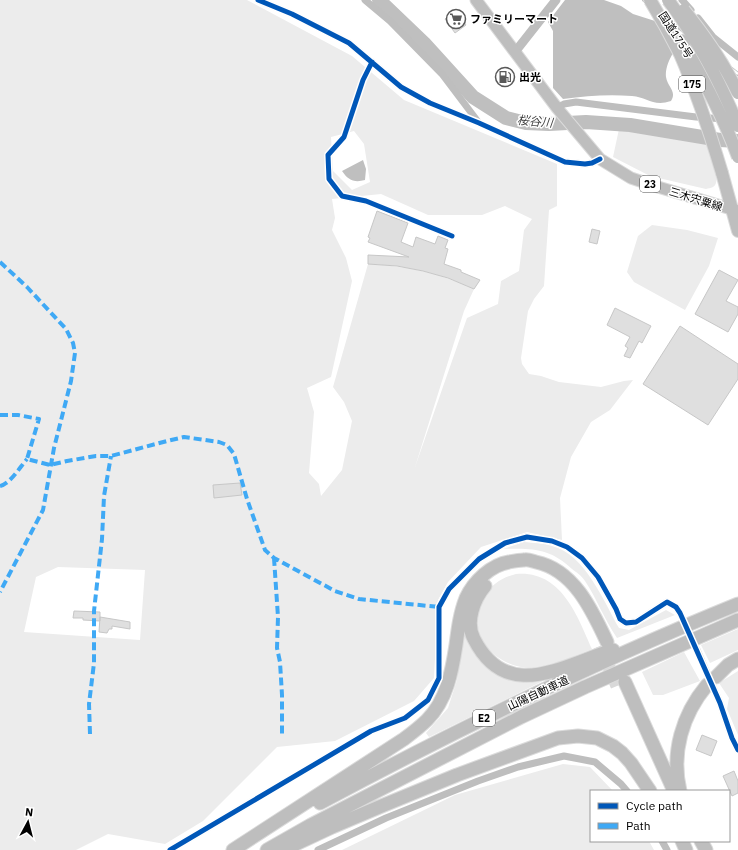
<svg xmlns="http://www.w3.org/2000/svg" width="738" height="850" font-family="'IBM Plex Sans','Noto Sans JP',sans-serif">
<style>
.green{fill:#ececec;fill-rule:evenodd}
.water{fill:#bfbfbf}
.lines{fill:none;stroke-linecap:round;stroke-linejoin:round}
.river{stroke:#bfbfbf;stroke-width:14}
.building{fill:#dfdfdf;stroke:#c7c7c7}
.minor-tunnel{stroke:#d9d9d9;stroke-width:7;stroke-dasharray:7 3.5;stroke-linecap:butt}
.motorway-tunnel{stroke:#d9d9d9;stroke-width:13;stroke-dasharray:13 6;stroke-linecap:butt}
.primary-casing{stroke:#dbdbdb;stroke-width:13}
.trunk-casing{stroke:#dbdbdb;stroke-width:14}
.motorway-casing{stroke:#dbdbdb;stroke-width:15}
.minor{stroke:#bebebe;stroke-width:7}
.tertiary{stroke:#bebebe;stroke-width:9}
.primary{stroke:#bebebe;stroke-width:11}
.trunk{stroke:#bebebe;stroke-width:12}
.motorway{stroke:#bebebe;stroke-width:13}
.rail-casing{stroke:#bebebe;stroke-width:4}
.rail{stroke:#fff;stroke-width:2.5;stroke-dasharray:8;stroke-linecap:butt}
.trunk-bridge-casing{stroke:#dbdbdb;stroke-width:14;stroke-linecap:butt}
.trunk-bridge{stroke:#bebebe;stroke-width:12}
.quiet{stroke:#3fa9f5;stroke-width:4;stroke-dasharray:8 4;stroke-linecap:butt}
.cycleway-casing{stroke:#fff;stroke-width:8}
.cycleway{stroke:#0057b8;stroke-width:5}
.labels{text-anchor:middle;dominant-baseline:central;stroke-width:3;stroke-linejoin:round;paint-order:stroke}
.shield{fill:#fff;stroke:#4c4c4c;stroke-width:1}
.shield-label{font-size:10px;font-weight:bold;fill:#000}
.poi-label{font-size:11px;font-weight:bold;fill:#000;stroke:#fff;text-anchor:start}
.street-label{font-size:11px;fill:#000;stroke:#fff}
.water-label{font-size:12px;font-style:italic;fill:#444;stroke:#fff}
</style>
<rect width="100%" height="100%" fill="#fff"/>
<path class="green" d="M0 0H247L352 56 404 100 557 164V206L549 210 544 286 534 299 528 311 521 358 522 364 529 374 541 376 559 382 601 387 624 381 633 380 610 410 591 422 571 457 560 498 562 540 527 532 481 547 448 582 438 600 434 678 414 701 335 741 277 747 203 821 165 844 108 834 76 850H0ZM354 131 364 144 370 182 352 190 333 171 331 137ZM381 194 428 215H482L505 206 532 219 524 230 519 271 501 281 498 304 467 318 415 467 464 311 474 289C440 273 406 266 368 264L333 387 344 402 352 421 342 470 321 496 319 484 309 473 314 412 307 388 331 377 352 281 346 258 332 230 335 218 332 199ZM58 567 145 570 140 640 24 632 36 577Z
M619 129 656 132 707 142C709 151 719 175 716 183 715 187 711 188 706 189L650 176 613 157Z
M652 225 687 230 718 238 709 266 685 310 634 282 627 272 638 236Z
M524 542C533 543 543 543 552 546 585 554 604 602 619 628L629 630 666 610 675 615 617 638C604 619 597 599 585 581 582 576 576 572 572 569 550 548 532 548 503 549Z
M516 574C561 570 577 615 592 649 576 655 551 667 534 668 496 669 462 634 484 597 492 584 501 578 516 574Z
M464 617 469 642 478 657 492 670 509 678 551 677 429 737 426 733 448 708 457 680Z
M738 629V650L710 663 701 645Z
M684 652 700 681 663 695H653L642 672Z
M738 671V735L727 709 729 698 719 683Z
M563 764 590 767 613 791H591V841H649L654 850H342L455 795Z"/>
<path class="water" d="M565 0H604L621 6 633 14 655 21 673 53C669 60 665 69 666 77 668 88 677 91 671 101 653 107 647 97 632 96 607 94 587 96 563 99L553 88V31L548 22Z
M363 160 366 169 365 180C354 183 348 180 342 171Z"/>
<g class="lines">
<path class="river" d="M379 0 424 43 473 97 506 118 526 123 549 124 586 122 630 125 720 140 738 141"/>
</g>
<path class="building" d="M456 11 466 25 455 33 445 19Z
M377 211 408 223 401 242 413 247 416 237 435 244 438 236 448 240 445 248 448 249 444 264 461 270V272L480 280 474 289 448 278 423 271 397 266 368 264V255L409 257 368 242 370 238 368 237Z
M592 229 600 231 597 244 589 242Z
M719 270 738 280 726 301 738 307V314L728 332 695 314Z
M615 308 651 326 642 343 639 341 630 358 624 356 628 348 625 346 630 337 607 325Z
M680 326 738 364V379L708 425 643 384Z
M240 483 242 495 214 498 213 485Z
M74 611 100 612V621L83 620V618H73Z
M100 617 130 622V629L112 626V629H109L107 633 99 632Z
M702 735 717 741 711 756 696 750Z
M734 771 738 781V793L732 796 723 776Z"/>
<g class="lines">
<path class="minor-tunnel" d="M680 613 697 650"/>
<path class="motorway-tunnel" d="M600 646 617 686"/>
<g class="primary-casing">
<path id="primary" d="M476 0 557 108 600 159 631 178 658 187 738 211"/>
</g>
<g class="trunk-casing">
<path id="trunk" d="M722 173 738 231"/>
</g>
<g class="motorway-casing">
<path id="motorway" d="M485 586C474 599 465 622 474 639 507 704 563 665 613 650
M716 677 728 665 738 659
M625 682 674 791
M680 791C671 753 682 715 707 685
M320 803C456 730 595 662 738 604
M682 841 686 850
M701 841 706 850
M233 850 404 739C412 733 420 727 427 720 447 700 452 671 456 645 458 629 460 613 466 598 474 581 491 565 509 562 514 561 519 560 524 560 528 559 532 561 536 562 574 570 592 610 607 642
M267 850 311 825 521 717 585 687 738 620
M283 850 332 827 384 805 457 775 558 738 578 736 597 738 613 746 622 753 631 763 650 791"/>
</g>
<path class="minor" d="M258 0 292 14 349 43 401 87 430 103 479 123 565 162 585 164 592 163 600 159
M365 0 390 21 442 74 479 123
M682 0 691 10
M698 18 713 37 738 57
M372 62 363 80 344 137 328 155 329 179 342 196 366 201 452 236
M557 108 564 104 576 102 696 117 724 119
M697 650 720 703 732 738 738 750
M662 841 667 850
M170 850 371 731 405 718 428 700 439 678V607L449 589 479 559 505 543 527 537 552 541 567 547 582 558 598 577 616 609 620 619 626 623 636 622 667 602 676 607 680 613
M318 850 386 818 478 781 518 767 564 756 595 762 621 784 627 791"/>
<path class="tertiary" d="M515 52 556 0"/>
<use href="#primary" class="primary"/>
<use href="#trunk" class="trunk"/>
<use href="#motorway" class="motorway"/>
<g class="rail-casing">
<path id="rail" d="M644 0 738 74"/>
</g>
<use href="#rail" class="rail"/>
<g class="trunk-bridge-casing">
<path id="trunk-bridge" d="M650 0C661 18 671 36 680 54 697 93 710 133 722 173
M668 0C697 39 720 81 738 126
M684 10C705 36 724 63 738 93
M681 40C703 78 723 116 738 157"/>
</g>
<use href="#trunk-bridge" class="trunk-bridge"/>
<path class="quiet" d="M0 262 27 287 66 329 73 343 75 353 71 381 54 448 43 510 0 592
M0 415H18L39 419 27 459 50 465 67 461 96 456H111L167 441 184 437 219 442 227 445 234 454 247 499 265 550 274 558 335 591 359 599 439 607
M0 486C11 483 20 467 27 459
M274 558 278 617 277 648 280 662 282 695V735
M90 734 89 704 94 663V611L102 539 104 496 111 456"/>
<g class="cycleway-casing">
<path id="cycleway" d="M258 0 292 14 349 43 401 87 430 103 479 123 565 162 585 164 592 163 600 159
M372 62 363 80 344 137 328 155 329 179 342 196 366 201 452 236
M170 850 371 731 405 718 428 700 439 678V607L449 589 479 559 505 543 527 537 552 541 567 547 582 558 598 577 616 609 620 619 626 623 636 622 667 602 676 607 680 613 720 703 732 738 738 750"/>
</g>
<use href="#cycleway" class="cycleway"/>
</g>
<defs>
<g id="supermarket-ring" transform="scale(1)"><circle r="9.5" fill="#fff" stroke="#595959" stroke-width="1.5"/><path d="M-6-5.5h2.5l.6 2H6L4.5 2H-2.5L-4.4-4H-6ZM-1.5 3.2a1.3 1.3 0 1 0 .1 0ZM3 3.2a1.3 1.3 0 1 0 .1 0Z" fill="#595959"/></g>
<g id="fuel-ring" transform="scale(1)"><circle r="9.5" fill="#fff" stroke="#595959" stroke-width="1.5"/><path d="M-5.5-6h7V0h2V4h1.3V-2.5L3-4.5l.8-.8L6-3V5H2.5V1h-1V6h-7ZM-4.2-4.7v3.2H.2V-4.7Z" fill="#595959"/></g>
</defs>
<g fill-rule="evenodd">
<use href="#supermarket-ring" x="456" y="19"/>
<use href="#fuel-ring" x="505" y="77"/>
</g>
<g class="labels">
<g class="shield">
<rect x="679" y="76" width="26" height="16" rx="3"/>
<rect x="640" y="176" width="20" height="16" rx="3"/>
<rect x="473" y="710" width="22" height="16" rx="3"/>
</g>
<g class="shield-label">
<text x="692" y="84">175</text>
<text x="650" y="184">23</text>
<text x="484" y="718">E2</text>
</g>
<g class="poi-label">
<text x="470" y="19">ファミリーマート</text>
<text x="519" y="77">出光</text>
</g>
<g class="street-label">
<text transform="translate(676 35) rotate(57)">国道175号</text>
<text transform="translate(696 199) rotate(17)">三木宍粟線</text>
<text transform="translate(538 693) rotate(-25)">山陽自動車道</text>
</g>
<g class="water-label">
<text transform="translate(535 121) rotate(5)">桜谷川</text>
</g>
</g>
<rect x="590" y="790" width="140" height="52" fill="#ffffff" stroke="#999999"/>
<rect x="598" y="803" width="20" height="6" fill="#0057b8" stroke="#999999"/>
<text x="626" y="810" font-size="12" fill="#000000">Cycle path</text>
<rect x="598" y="823" width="20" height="6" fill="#3fa9f5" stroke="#999999"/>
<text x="626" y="830" font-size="12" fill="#000000">Path</text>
<g transform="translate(28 822) rotate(7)" stroke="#ffffff" stroke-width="3" paint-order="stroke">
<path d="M0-3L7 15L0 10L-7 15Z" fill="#000000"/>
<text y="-6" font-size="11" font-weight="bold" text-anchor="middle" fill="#000000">N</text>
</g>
</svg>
